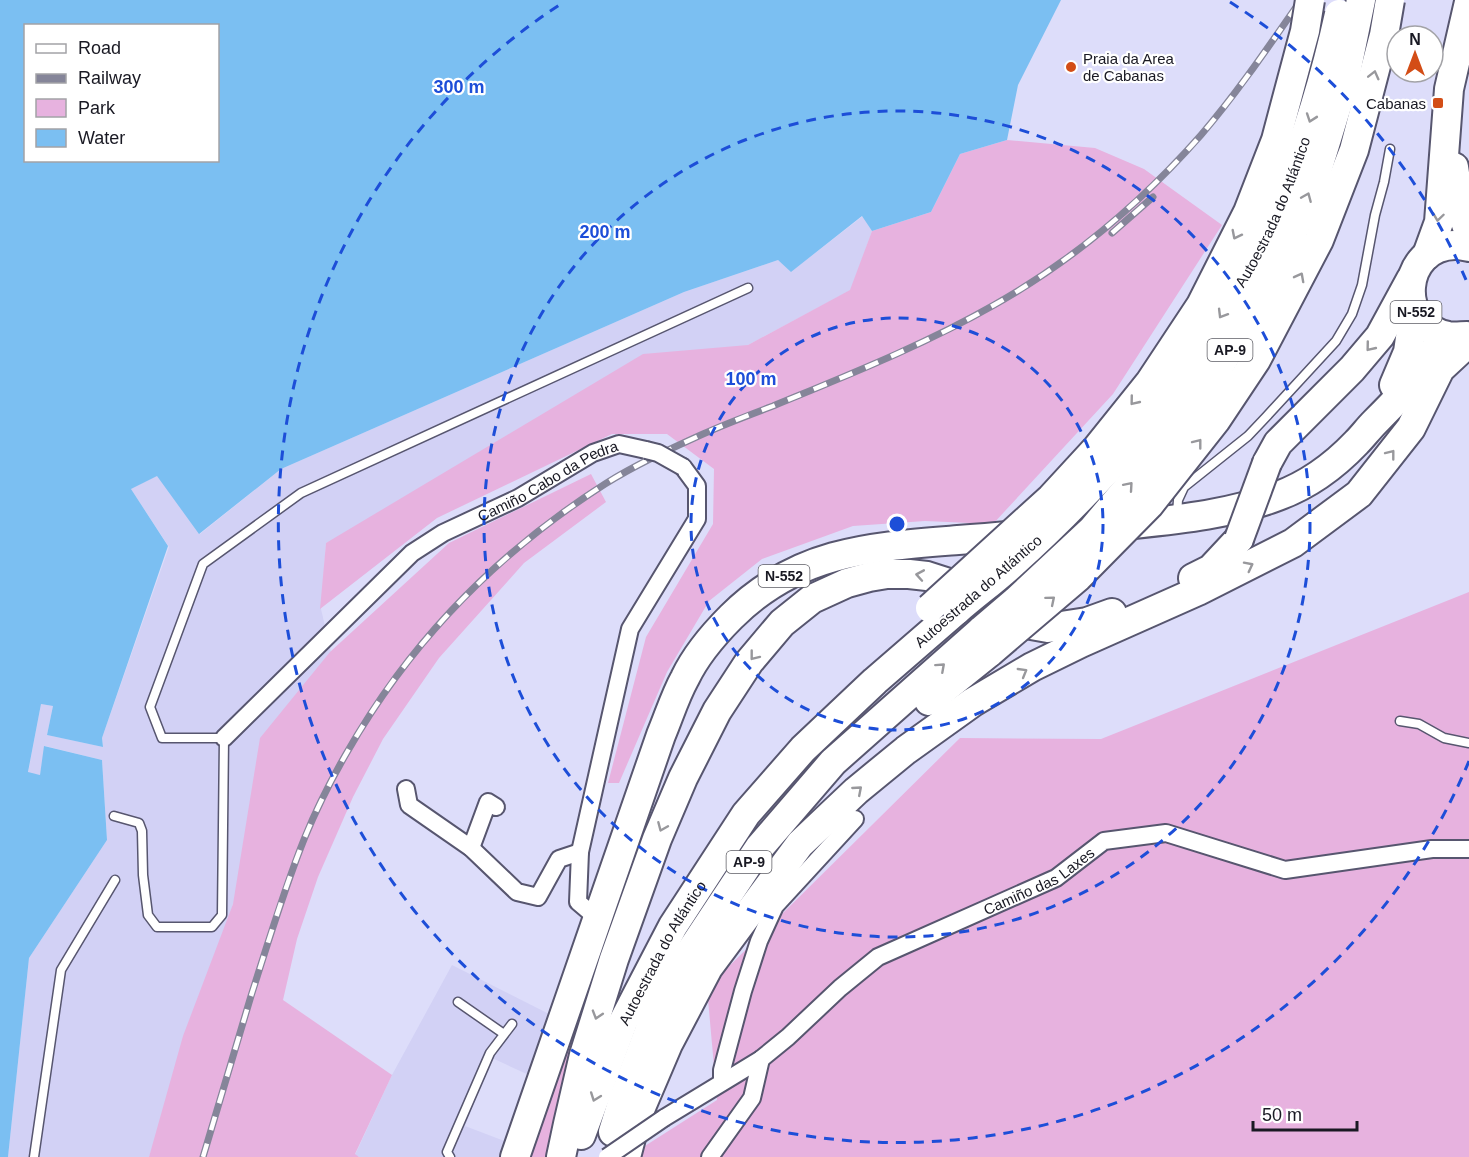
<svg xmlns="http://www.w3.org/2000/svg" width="1469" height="1157" font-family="Arial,sans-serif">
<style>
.built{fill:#d2d1f5}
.green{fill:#e7b2df}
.water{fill:#7bbff2;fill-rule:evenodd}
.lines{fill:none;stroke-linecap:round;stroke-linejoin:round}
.lane-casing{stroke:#57566f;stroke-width:11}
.street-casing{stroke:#57566f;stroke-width:20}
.highway-casing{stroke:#57566f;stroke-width:32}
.lane{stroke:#fff;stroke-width:8}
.street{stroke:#fff;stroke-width:16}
.highway{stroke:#fff;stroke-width:28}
.rail-casing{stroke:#858599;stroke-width:7}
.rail{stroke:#fff;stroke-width:4.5;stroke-dasharray:14;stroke-linecap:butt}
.street-bridge-casing{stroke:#57566f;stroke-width:20;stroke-linecap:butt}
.highway-bridge-casing{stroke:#57566f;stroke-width:32;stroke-linecap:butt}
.street-bridge{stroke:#fff;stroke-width:16}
.highway-bridge{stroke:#fff;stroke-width:28}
.oneway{stroke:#98989c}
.ring{fill:none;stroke:#1d4ed8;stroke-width:3;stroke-dasharray:10 8}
.poi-dot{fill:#d34d16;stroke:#fff;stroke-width:2}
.labels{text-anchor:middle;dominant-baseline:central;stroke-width:4.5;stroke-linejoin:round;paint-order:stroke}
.shield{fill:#fff;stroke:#5e5e65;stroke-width:1.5}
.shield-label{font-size:14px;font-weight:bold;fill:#191923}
.poi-label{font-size:15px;fill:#191923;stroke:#fff;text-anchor:start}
.street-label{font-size:15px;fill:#191923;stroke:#fff}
.centre{fill:#1d4ed8;stroke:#fff;stroke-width:3}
.ring-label{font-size:18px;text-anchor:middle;font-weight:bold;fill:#1d4ed8;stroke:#fff;stroke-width:4.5;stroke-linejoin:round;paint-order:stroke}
</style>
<rect width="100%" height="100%" fill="#ddddfa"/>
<path class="built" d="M863 216 872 231 851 290 748 345 326 543 321 609 331 652 233 904 149 1157H8L29 958 107 840 102 760 45 746 40 775 28 773 41 704 53 706 47 735 103 747 102 738 169 547 131 489 158 475 200 534 281 469 684 292 778 260 792 271Z
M452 965 555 1017 531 1076 492 1058 465 1126 507 1142 501 1157H359L355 1155 392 1075Z"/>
<path class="green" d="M1007 140 1095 148 1144 169 1222 225 1113 394 993 524 925 521 853 526 762 559 709 601 667 672 619 783H608L646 637 713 524 714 469 667 434H612L437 518 320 609 326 543 643 354 748 345 850 290 872 231 931 212 960 154Z
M591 474 606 502 524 563 439 658 383 739 353 797 318 877 297 939 283 1000 392 1075 355 1154 359 1157H149L183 1036 233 904 260 738 330 652 449 543Z
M1469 592V1157H636L637 1151 717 1100 707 988 960 738 1101 739Z
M587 993 592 995 550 1157H526L557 1081Z"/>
<path class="water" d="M0 0H1061L1018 85 1007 140 960 154 931 212 872 231 862 216 791 272 778 260 684 292 281 469 199 534 157 476 131 489 168 546 102 738 103 747 47 735 53 706 41 704 28 772 40 775 44 746 102 760 107 840 29 958 8 1157H0ZM26 26H218V160H26Z"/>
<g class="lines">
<g class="lane-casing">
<path id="lane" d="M1177 514 1178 500 1184 487 1248 436 1266 417 1336 341 1352 314 1362 285 1375 215 1384 182 1390 149
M1400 721 1419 724 1444 738 1469 743
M114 816 139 823 142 831 143 875 148 915 157 927H212L222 915 224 738H162L150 707 203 564 301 493 748 288
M458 1002 504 1034
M34 1157 61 970 115 880
M450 1157 447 1152 490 1053 512 1024"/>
</g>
<g class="street-casing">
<g id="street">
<path id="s1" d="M224 738 412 553 443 533 518 498 593 453 619 444 646 450"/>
<path d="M406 789 409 805 471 848 517 892 538 897 559 859 580 852"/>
<path d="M471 848 488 802 496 807"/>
<path d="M598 919 578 902 580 852 630 629 697 519V486L683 467"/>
<path d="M722 1082V1070L743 991 759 941 775 906 855 819"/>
<path id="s2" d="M664 1118 761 1059 788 1037 840 988 878 957 1056 878 1104 841 1166 833 1285 870 1432 849H1469"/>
<path d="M710 1157 752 1098 761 1059"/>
</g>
</g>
<g class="highway-casing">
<g id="highway">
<path d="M1454 167 1460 207 1469 233"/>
<path d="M1427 255 1439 222 1449 89 1469 2"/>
<path d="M1467 336C1461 336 1454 337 1448 336 1394 325 1401 246 1455 245 1460 245 1465 246 1469 247"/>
<path d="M1394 385 1408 352 1414 310"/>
<path d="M1267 463 1278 443 1352 369 1380 336 1411 279"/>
<path d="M1193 578 1211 569 1239 539"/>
<path d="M929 701 990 652"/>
<path d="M613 1132 622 1103 651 1026 666 996 684 961 759 848 833 762 982 630"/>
<path id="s3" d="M581 1135 623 1022 673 926 746 814 803 749 875 681 957 610"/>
<path d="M515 1157 661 735C669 716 675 696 685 678 696 655 713 635 731 617 797 551 870 547 958 540 1011 536 1063 531 1115 526 1170 520 1226 516 1278 496 1308 485 1334 466 1356 443 1363 436 1368 429 1375 422 1384 413 1393 404 1401 395 1411 384 1416 370 1425 359 1432 351 1442 344 1450 337"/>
<path d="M561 1157 568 1124 584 1055 614 959 657 839 683 778 717 711 749 662 782 623 812 599 847 583 869 577 887 574H909L927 576 952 584 1015 622 1048 628 1087 622 1112 613"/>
<path d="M626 1157 636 1119 668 1044 708 968 800 844 856 791 906 750 973 702 1032 667 1081 643 1198 591 1293 543 1359 494 1411 428 1440 369 1469 342"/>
</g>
</g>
<use href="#lane" class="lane"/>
<use href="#street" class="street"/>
<use href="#highway" class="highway"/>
<g class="rail-casing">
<path id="rail" d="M1112 233 1153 197
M203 1157C219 1103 235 1050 251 996 268 943 284 889 305 837 327 783 362 723 396 677 453 600 525 535 605 484 635 465 670 449 703 434 725 424 749 415 773 406 848 375 924 345 994 305 1072 261 1142 202 1201 135 1237 93 1269 46 1301 0"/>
</g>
<use href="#rail" class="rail"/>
<g class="street-bridge-casing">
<path id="street-bridge" d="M646 450 658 453 683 467
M607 1157 664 1118"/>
</g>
<g class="highway-bridge-casing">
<g id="highway-bridge">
<path d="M1239 539 1267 463"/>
<path d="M930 608 1051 498 1097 448 1150 382 1201 305 1248 212 1276 140 1305 31 1310 0"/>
<path id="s4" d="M957 610C975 594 995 580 1013 563 1059 522 1102 477 1143 430 1171 398 1193 361 1215 325 1236 289 1260 252 1276 213 1303 149 1324 82 1339 14"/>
<path d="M982 630 1016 601 1092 530 1187 418 1251 315 1280 262 1313 184 1344 83 1361 0"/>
<path d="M990 652 1078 577 1149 505 1216 420 1256 360 1319 240 1354 150 1384 35 1390 0"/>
</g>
</g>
<use href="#street-bridge" class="street-bridge"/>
<use href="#highway-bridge" class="highway-bridge"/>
</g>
<defs><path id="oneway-chevron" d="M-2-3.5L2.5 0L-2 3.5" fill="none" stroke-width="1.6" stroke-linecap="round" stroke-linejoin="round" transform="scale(1.5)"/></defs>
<g class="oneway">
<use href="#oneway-chevron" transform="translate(1374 75) rotate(-76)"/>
<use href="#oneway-chevron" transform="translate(1311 118) rotate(109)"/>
<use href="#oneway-chevron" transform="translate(1307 197) rotate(-67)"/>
<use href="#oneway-chevron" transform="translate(1438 217) rotate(98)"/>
<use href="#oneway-chevron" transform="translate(1236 235) rotate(117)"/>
<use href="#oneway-chevron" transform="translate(1300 277) rotate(-62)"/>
<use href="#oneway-chevron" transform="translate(1222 314) rotate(121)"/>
<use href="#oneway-chevron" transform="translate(1370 347) rotate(129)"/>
<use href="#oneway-chevron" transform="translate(1134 401) rotate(129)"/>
<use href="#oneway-chevron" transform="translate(1198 443) rotate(-52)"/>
<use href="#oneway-chevron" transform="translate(1391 454) rotate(-52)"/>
<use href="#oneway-chevron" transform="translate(1129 486) rotate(-49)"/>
<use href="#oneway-chevron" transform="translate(1249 566) rotate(-27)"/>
<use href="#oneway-chevron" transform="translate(920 575) rotate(-170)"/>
<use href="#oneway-chevron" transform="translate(1051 600) rotate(-40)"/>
<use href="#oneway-chevron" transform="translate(754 656) rotate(128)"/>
<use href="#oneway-chevron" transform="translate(941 667) rotate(-42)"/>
<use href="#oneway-chevron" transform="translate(1023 672) rotate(-30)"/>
<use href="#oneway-chevron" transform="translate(858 790) rotate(-41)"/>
<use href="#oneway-chevron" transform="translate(662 827) rotate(113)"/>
<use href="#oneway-chevron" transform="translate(597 1015) rotate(107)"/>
<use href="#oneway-chevron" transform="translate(595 1097) rotate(110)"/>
</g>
<g class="ring">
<circle cx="897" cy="524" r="206"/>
<circle cx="897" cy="524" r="413"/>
<path d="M1469 761A619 619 0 1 1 564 2M1230 2A619 619 0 0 1 1469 287"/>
</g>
<g class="poi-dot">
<circle cx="1071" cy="67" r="6"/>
<rect x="1432" y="97" width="12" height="12" rx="3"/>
</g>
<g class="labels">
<g class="shield">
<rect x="1390.5" y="301" width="51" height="22" rx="4.5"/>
<rect x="1207.5" y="339" width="45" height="22" rx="4.5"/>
<rect x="758.5" y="565" width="51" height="22" rx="4.5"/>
<rect x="726.5" y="851" width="45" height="22" rx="4.5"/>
</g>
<g class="shield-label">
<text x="1416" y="312">N-552</text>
<text x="1230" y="350">AP-9</text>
<text x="784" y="576">N-552</text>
<text x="749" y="862">AP-9</text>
</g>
<g class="poi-label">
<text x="1083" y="58">Praia da Area<tspan x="1083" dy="17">de Cabanas</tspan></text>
<text x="1426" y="103" text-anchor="end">Cabanas</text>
</g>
<g class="street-label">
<text stroke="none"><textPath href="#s4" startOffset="514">Autoestrada do Atlántico</textPath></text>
<text stroke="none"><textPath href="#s1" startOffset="418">Camiño Cabo da Pedra</textPath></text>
<text transform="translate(978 591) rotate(-41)">Autoestrada do Atlántico</text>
<text stroke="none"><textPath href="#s2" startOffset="447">Camiño das Laxes</textPath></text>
<text stroke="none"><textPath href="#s3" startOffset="200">Autoestrada do Atlántico</textPath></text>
</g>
</g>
<circle cx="897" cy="524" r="9" class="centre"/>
<g class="ring-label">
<text x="459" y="93">300 m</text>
<text x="605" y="238">200 m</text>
<text x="751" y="385">100 m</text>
</g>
<rect x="24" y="24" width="195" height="138" fill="#ffffff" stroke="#a3a3a7" stroke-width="1.5"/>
<rect x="36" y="44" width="30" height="9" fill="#ffffff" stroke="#a3a3a7" stroke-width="1.5"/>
<text x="78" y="54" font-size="18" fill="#191923">Road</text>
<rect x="36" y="74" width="30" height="9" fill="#858599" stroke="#a3a3a7" stroke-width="1.5"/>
<text x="78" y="84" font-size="18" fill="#191923">Railway</text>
<rect x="36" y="99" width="30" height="18" fill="#e7b2df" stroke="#a3a3a7" stroke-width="1.5"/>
<text x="78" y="114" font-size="18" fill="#191923">Park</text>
<rect x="36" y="129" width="30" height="18" fill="#7bbff2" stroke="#a3a3a7" stroke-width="1.5"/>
<text x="78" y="144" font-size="18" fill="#191923">Water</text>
<g transform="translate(1415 54)"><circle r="28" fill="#ffffff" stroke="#a3a3a7" stroke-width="1.5"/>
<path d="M0-4.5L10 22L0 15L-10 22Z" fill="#d34d16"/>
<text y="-9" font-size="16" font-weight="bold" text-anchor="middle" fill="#191923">N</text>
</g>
<path d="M1253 1121v9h104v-9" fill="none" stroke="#191923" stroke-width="3"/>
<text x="1262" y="1121" font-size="18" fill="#191923" stroke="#ffffff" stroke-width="4.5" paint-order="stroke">50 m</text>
</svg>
